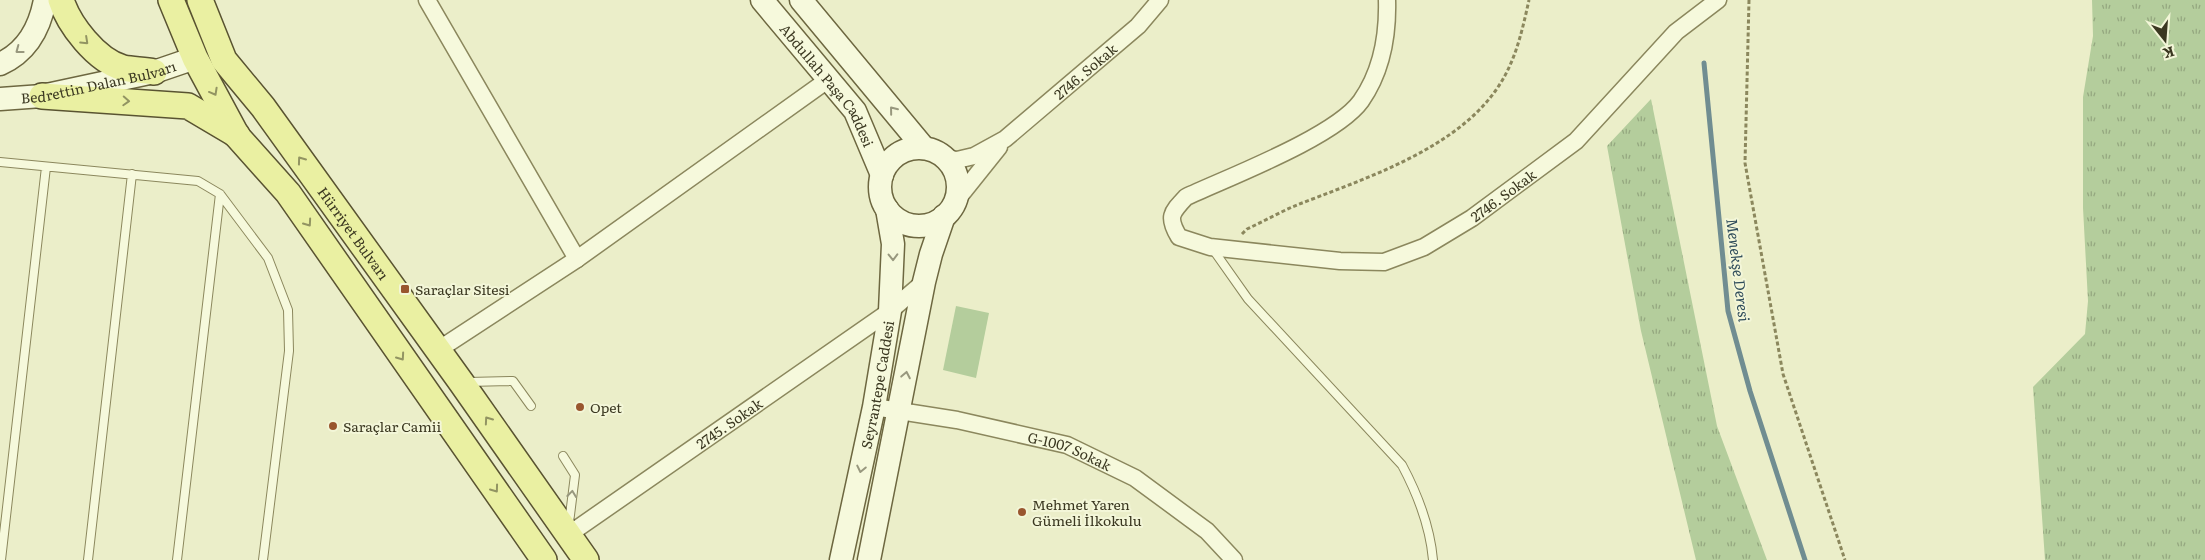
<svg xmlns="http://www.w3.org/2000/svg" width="2205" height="560" font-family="Literata,serif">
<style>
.grass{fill:url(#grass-tufts)}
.pitch{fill:#b4cd9c}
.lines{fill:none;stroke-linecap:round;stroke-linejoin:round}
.stream{stroke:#708d91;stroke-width:5}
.service-casing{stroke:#8b875d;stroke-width:10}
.minor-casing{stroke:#8b875d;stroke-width:19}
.secondary-casing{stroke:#6d6740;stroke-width:25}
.primary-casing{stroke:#595331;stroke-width:28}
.path{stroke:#8b875d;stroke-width:3;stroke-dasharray:4 2.5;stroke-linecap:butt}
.service{stroke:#f6f9dc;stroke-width:8}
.minor{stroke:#f6f9dc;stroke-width:16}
.secondary{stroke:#f6f9dc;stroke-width:22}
.primary{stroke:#eaf0a2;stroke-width:25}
.oneway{stroke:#929462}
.oneway2{stroke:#98987e}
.poi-dot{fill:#99562e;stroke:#f3f6d8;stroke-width:2}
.labels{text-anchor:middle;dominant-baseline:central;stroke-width:4;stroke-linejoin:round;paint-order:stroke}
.street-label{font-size:14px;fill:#3b3821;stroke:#f3f6d8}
.poi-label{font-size:14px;fill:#3b3821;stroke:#f3f6d8;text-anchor:start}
.water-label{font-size:15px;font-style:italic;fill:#304d5b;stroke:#f3f6d8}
</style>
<defs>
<pattern id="grass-tufts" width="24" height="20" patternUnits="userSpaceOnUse" patternTransform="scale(1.25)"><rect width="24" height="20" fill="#b4cd9c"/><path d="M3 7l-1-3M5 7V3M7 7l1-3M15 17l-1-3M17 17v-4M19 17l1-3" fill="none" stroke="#94a77f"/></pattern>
</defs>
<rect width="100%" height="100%" fill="#ebeec9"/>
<path class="grass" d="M2092 0H2205V560H2045L2033 387 2085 334 2088 301 2083 208V97L2093 36Z
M1651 99 1717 426 1767 560H1696L1641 331 1607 146Z"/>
<path class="pitch" d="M956 306 989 313 976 378 943 370Z"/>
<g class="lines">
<path class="stream" d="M1704 63 1728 311 1750 391 1805 560"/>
<g class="service-casing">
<path id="service" d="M0 162 198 181 220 194 268 258 288 310 289 351 263 560
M1212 248 1248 299 1402 465C1418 495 1430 525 1433 560
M468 382 513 381 531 406
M563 456 575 475 569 523
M1 560 46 167
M88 560 132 174
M177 560 220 194"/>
</g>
<g class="minor-casing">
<g id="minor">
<path d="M427 0 577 259 829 79"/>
<path id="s1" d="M1387 0C1388 36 1382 71 1361 101 1335 137 1229 177 1186 197 1171 213 1167 217 1179 237L1210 247 1340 261 1384 262 1424 247 1472 218 1576 141 1676 32 1718 0"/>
<path id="s2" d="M946 158 957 160 974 156 1005 139 1138 26 1160 0"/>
<path d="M955 202 999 147"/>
<path d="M438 350 577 259"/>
<path id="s3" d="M874 407 957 420 1067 445 1135 478 1207 531 1234 560"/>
<path id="s4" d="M568 535 890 311 924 282"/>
</g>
</g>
<g class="secondary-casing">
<g id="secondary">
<path id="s5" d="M762 0 855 111 882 175"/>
<path d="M801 0 924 148"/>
<path d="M0 64C27 52 40 27 45 0"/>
<path id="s6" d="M0 99 42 96 154 72 195 58"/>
<circle cx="919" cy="187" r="39"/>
<path id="s7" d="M841 560 874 407 890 311 893 244 887 209"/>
<path d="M869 560 924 282 931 254 944 216"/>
</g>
</g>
<g class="primary-casing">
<g id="primary">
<path d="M61 0C69 25 96 60 123 68 132 70 144 70 154 72"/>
<path d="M171 0 195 58 237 136 288 193 544 560"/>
<path id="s8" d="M200 0 224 60 263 107 461 382 586 560"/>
<path d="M42 96 188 106 237 135"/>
</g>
</g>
<path class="path" d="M1749 0 1745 163 1783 374 1845 560
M1242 234 1247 229C1262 222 1277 214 1292 207 1362 179 1463 149 1503 79 1517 55 1523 27 1529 0"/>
<use href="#service" class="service"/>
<use href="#minor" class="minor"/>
<use href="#secondary" class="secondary"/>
<use href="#primary" class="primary"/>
</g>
<defs><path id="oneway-chevron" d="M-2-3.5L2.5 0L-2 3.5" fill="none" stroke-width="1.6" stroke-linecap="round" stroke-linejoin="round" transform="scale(1.25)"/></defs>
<g class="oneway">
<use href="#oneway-chevron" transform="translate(85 41) rotate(43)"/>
<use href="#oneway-chevron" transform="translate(214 92) rotate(61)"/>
<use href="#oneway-chevron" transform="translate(126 101) rotate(3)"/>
<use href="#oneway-chevron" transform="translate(301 160) rotate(-126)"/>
<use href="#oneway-chevron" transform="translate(308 223) rotate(55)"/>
<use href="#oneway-chevron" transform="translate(401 357) rotate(55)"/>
<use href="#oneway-chevron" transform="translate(488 420) rotate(-125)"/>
<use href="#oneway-chevron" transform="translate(495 489) rotate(54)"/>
</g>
<g class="oneway2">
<use href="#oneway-chevron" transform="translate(19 50) rotate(143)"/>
<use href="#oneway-chevron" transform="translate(893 110) rotate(-129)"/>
<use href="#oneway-chevron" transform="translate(893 257) rotate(89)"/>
<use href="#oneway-chevron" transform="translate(906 375) rotate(-79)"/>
<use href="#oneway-chevron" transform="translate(861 469) rotate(102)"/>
<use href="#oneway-chevron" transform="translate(572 494) rotate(-83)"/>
</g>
<g class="poi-dot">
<rect x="400" y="284" width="10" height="10" rx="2.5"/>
<circle cx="580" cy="407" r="5"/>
<circle cx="333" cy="426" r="5"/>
<circle cx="1022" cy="512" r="5"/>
</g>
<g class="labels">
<g class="street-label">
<text stroke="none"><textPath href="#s2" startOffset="169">2746. Sokak</textPath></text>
<text stroke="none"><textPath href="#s6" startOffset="100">Bedrettin Dalan Bulvarı</textPath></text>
<text stroke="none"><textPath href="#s5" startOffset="108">Abdullah Paşa Caddesi</textPath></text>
<text stroke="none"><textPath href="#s1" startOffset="698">2746. Sokak</textPath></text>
<text stroke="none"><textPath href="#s8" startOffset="281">Hürriyet Bulvarı</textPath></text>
<text stroke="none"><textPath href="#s7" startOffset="179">Seyrantepe Caddesi</textPath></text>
<text stroke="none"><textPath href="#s4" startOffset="196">2745. Sokak</textPath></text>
<text stroke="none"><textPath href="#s3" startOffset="201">G-1007 Sokak</textPath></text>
</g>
<g class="poi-label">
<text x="415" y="289">Saraçlar Sitesi</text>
<text x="590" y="407">Opet</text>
<text x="343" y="426">Saraçlar Camii</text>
<text x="1032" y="504">Mehmet Yaren<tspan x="1032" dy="16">Gümeli İlkokulu</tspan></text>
</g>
<g class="water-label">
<text transform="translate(1739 270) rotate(83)">Menekşe Deresi</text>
</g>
</g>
<g transform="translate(2165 40) rotate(163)" stroke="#f3f6d8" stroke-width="4" paint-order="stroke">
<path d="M0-4L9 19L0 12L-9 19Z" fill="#3b3821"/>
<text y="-8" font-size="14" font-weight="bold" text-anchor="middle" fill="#3b3821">K</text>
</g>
</svg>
